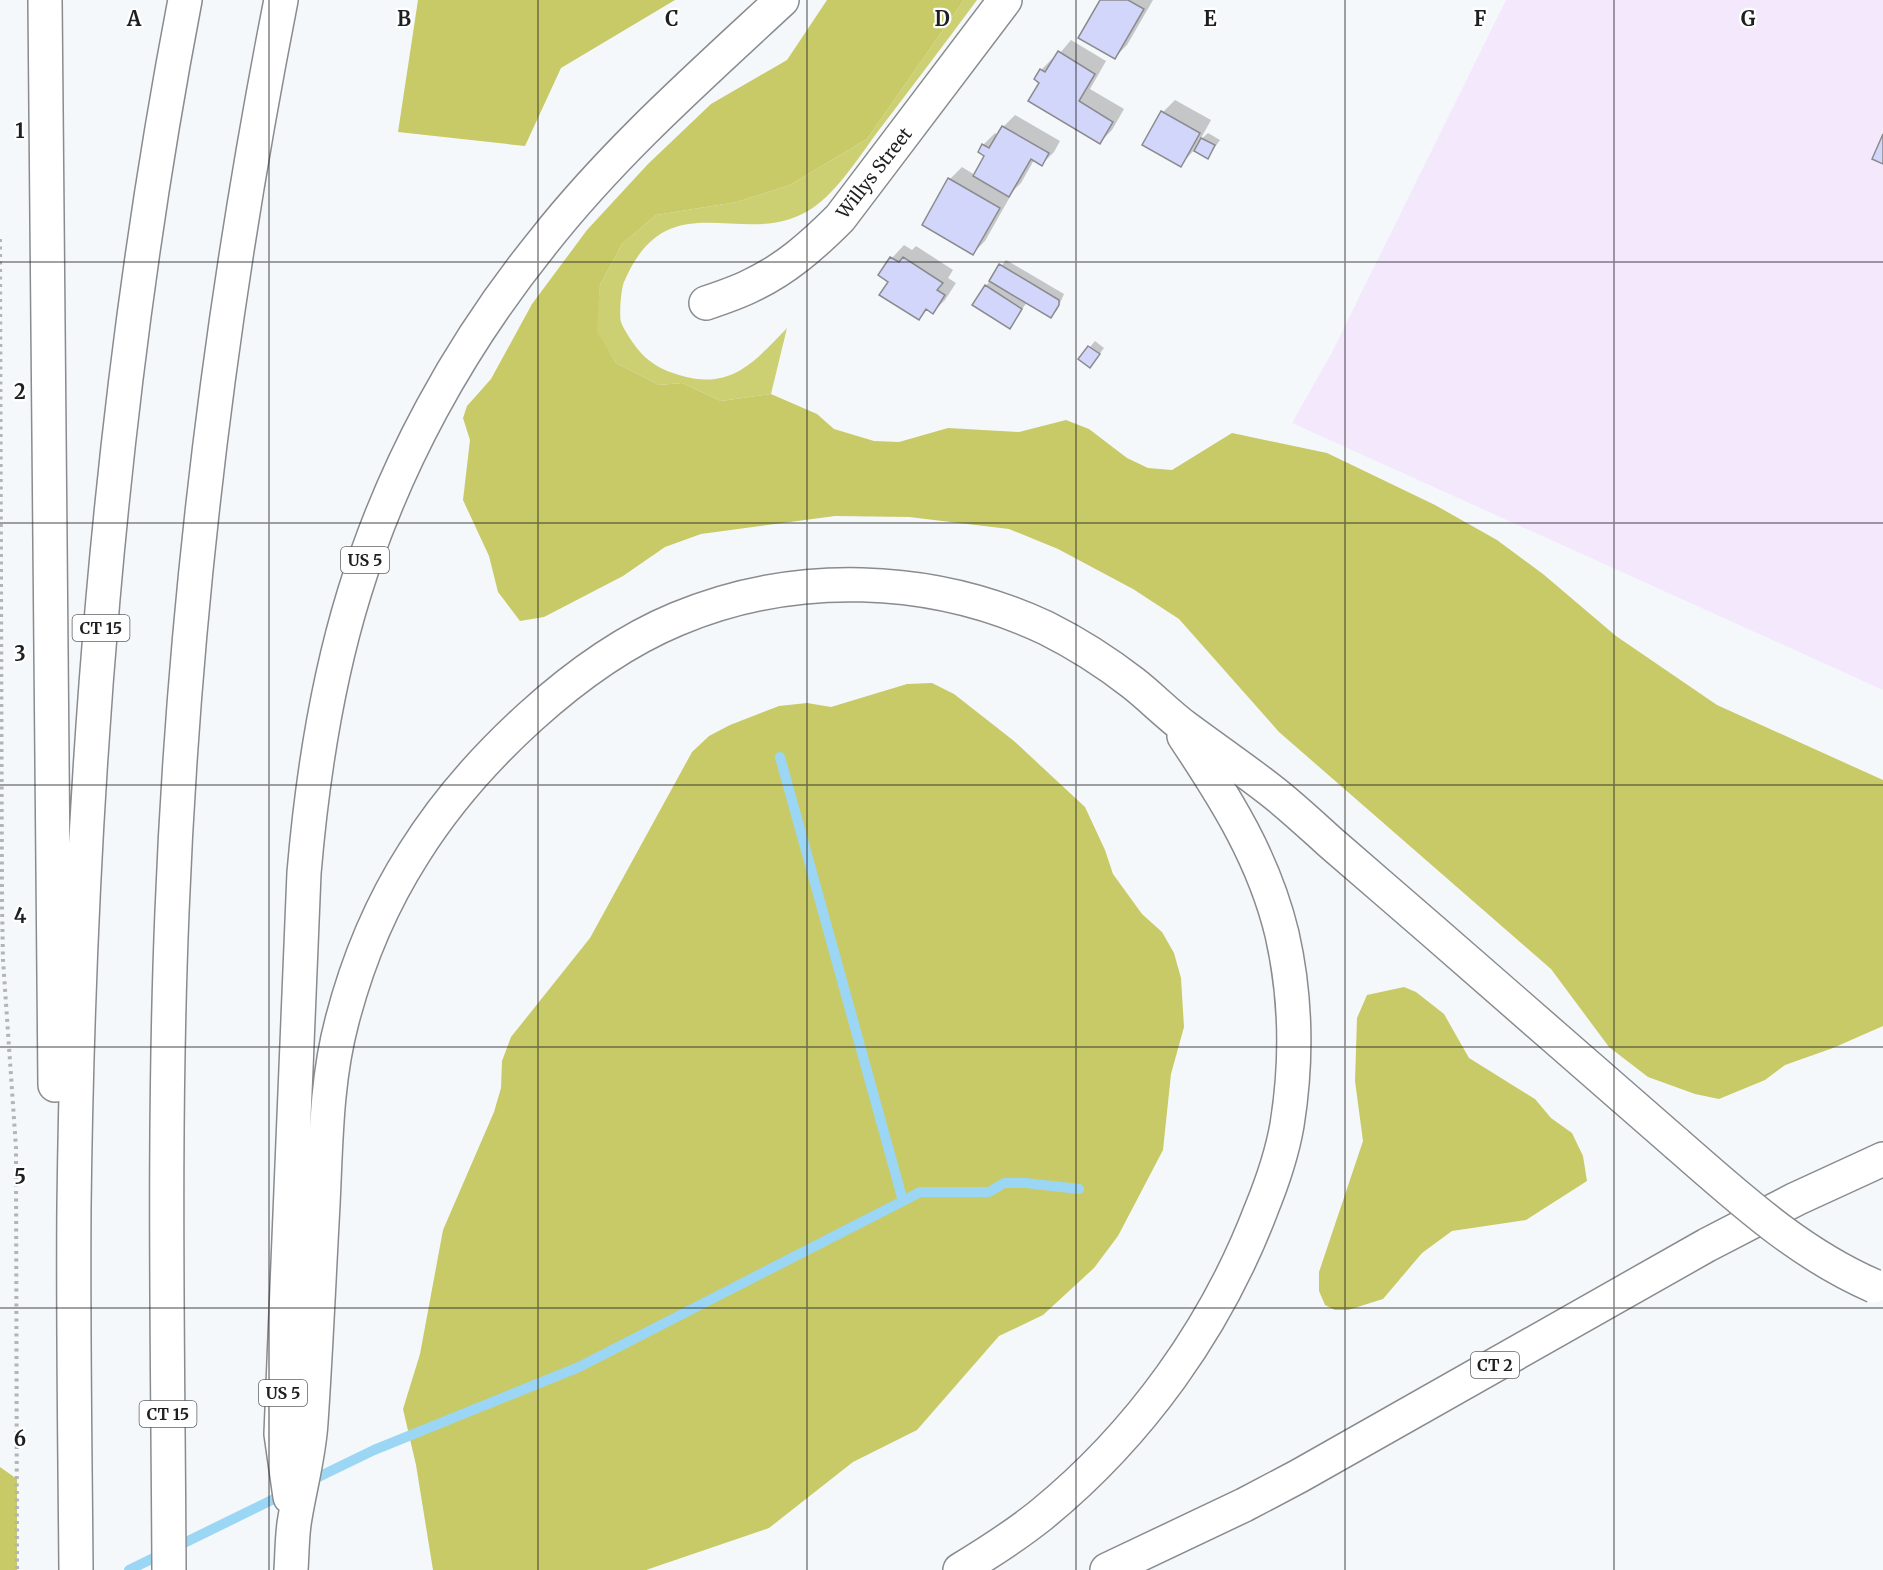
<svg xmlns="http://www.w3.org/2000/svg" width="1883" height="1570" font-family="Merriweather,serif">
<style>
.industrial{fill:#f4e8fd}
.green{fill:#cdd072}
.forest{fill:#c7ca66}
.shadow{fill:#0003}
.lines{fill:none;stroke-linecap:round;stroke-linejoin:round}
.stream{stroke:#9bd7f5;stroke-width:10}
.building{fill:#d2d6fa;stroke:#8b8b8f;stroke-width:1.5}
.street-casing{stroke:#898b8e;stroke-width:36}
.highway-casing{stroke:#898b8e;stroke-width:36}
.path{stroke:#b2b4b6;stroke-width:4;stroke-dasharray:3 4.5;stroke-linecap:butt}
.street{stroke:#fff;stroke-width:33}
.highway{stroke:#fff;stroke-width:33}
.highway-bridge-casing{stroke:#898b8e;stroke-width:36;stroke-linecap:butt}
.highway-bridge{stroke:#fff;stroke-width:33}
.grid{fill:none;stroke:#1e1f20;stroke-width:1.5;stroke-opacity:0.55}
.labels{text-anchor:middle;dominant-baseline:central;stroke-width:4.5;stroke-linejoin:round;paint-order:stroke}
.shield{fill:#fff;stroke:#626263;stroke-width:1.5}
.shield-label{font-size:16px;font-weight:bold;fill:#1e1f20}
.street-label{font-size:18px;fill:#1e1f20;stroke:#fff}
.grid-label{font-size:20px;text-anchor:middle;font-weight:bold;fill:#1e1f20;stroke:#fff;stroke-width:4.5;stroke-linejoin:round;paint-order:stroke}
</style>
<rect width="100%" height="100%" fill="#f5f8fa"/>
<path class="industrial" d="M1506 0H1883V690L1292 423 1331 354Z"/>
<path class="green" d="M964 0H977C945 43 912 87 879 130 861 154 841 186 818 204 750 258 670 174 624 282 621 289 619 315 621 322 625 332 634 345 641 353 651 364 665 371 679 375 731 391 754 362 787 328L771 394 721 401 682 383 659 385 616 363 596 331 600 285 622 244 656 215 737 202 790 185 867 139Z"/>
<path class="forest" d="M418 0H675L561 68 525 146 398 132Z
M827 0H964L867 139 790 185 737 202 656 215 622 244 600 285 597 331 616 363 659 385 682 383 721 401 771 394 817 414 834 429 874 441 899 442 948 428 1019 432 1066 420 1089 429 1127 458 1148 468 1172 470 1232 433 1327 453 1435 505 1497 540 1543 574 1616 636 1717 705 1883 780V1026L1833 1048 1785 1065 1765 1080 1719 1099 1695 1094 1648 1077 1609 1047 1551 969 1279 732 1179 619 1133 589 1058 549 1009 529 909 517 835 516 701 534 665 547 623 576 544 617 520 621 498 592 489 556 463 500 470 440 463 418 467 406 491 379 532 304 587 230 648 164 711 104 787 60Z
M932 683 954 694 1014 741 1085 807 1105 850 1113 874 1142 914 1162 932 1174 953 1181 978 1184 1027 1171 1074 1163 1150 1118 1236 1094 1268 1043 1315 999 1336 917 1430 853 1462 769 1528 646 1570H433L416 1465 403 1409 420 1354 443 1230 494 1112 501 1088 502 1061 511 1037 590 938 692 752 709 736 730 725 779 706 807 703 831 707 907 684Z
M1404 987 1416 992 1444 1014 1469 1058 1535 1099 1551 1118 1572 1133 1583 1156 1587 1181 1526 1220 1452 1231 1422 1253 1383 1299 1348 1310H1335L1325 1305 1319 1291V1272L1363 1141 1355 1081 1357 1018 1367 995Z
M0 1467 17 1479V1570H0Z"/>
<path class="shadow" d="M1102 0H1153L1127 45 1115 57Z
M1071 40 1106 61 1090 89 1124 109 1112 130 1100 142 1041 82V70L1053 58 1055 59Z
M1175 100 1211 120 1200 140 1208 133 1220 140 1208 157 1194 150 1181 165 1144 144 1163 112Z
M1015 115 1060 141 1054 152 1042 164 1034 160 1021 183 1010 194 1011 195 985 241 973 253 950 179 962 167 975 175 987 155 983 145 995 133 998 135 1003 127Z
M904 245 912 250 916 246 953 270 948 278 956 283 945 300 933 312 928 309 918 318 890 281 880 275 892 258Z
M1006 260 1064 294 1057 310 1051 316 1027 302 1010 327 986 286Z
M1095 341 1104 348 1095 360 1080 359Z"/>
<g class="lines">
<path class="stream" d="M903 1201 920 1192H989L1004 1183H1026L1079 1189
M308 1482 374 1450 579 1367 903 1201 780 757
M129 1570 286 1493"/>
</g>
<path class="building" d="M1100 0H1128L1144 9 1115 59 1078 38Z
M1058 51 1095 74 1079 101 1113 122 1100 144 1028 101 1039 83 1034 79 1040 69 1045 72Z
M1161 111 1200 133 1181 167 1142 145Z
M1002 126 1049 153 1042 166 1031 159 1009 197 973 176 984 156 978 152 982 144 989 148Z
M1883 134V164L1872 159Z
M1201 138 1215 145 1208 159 1194 151Z
M948 178 1000 208 973 255 922 225Z
M890 257 899 262 903 257 943 283 937 290 945 295 933 314 926 309 919 320 879 295 888 282 878 275Z
M999 264 1059 300V305L1051 318 989 281Z
M985 285 1022 309 1010 329 972 305Z
M1088 346 1100 354 1090 368 1078 359Z"/>
<g class="lines">
<g class="street-casing">
<path id="street" d="M706 303C721 298 736 293 750 286 785 270 813 245 840 218L1005 0"/>
</g>
<g class="highway-casing">
<path id="highway" d="M45 0 55 1085
M290 1497 281 1434 304 873C312 779 326 685 354 594 393 466 459 346 543 242 613 153 699 77 782 0
M76 1570C75 1449 73 1327 74 1206 79 802 109 396 185 0
M169 1570C168 1351 163 1131 172 912 184 606 222 300 281 0
M291 1570C292 1555 292 1539 294 1524 299 1490 309 1457 311 1422 316 1349 319 1277 323 1204 326 1143 326 1081 342 1021 357 963 382 903 414 853 471 762 578 660 677 619 794 570 931 574 1046 628 1076 643 1106 662 1133 683 1151 697 1167 714 1186 728 1213 748 1242 768 1269 789 1290 805 1310 824 1330 842 1365 872 1399 902 1434 932 1515 1003 1596 1073 1677 1144
M960 1570C988 1553 1016 1535 1041 1515 1139 1435 1216 1328 1261 1210 1272 1183 1282 1154 1287 1125 1297 1063 1296 996 1282 934 1264 859 1226 799 1184 736
M1107 1570 1244 1505 1299 1476 1707 1245 1796 1199 1883 1159"/>
</g>
<path class="path" d="M0 239 2 906 3 960 16 1148 17 1570"/>
<use href="#street" class="street"/>
<use href="#highway" class="highway"/>
<g class="highway-bridge-casing">
<path id="highway-bridge" d="M1677 1144C1739 1198 1798 1253 1874 1286"/>
</g>
<use href="#highway-bridge" class="highway-bridge"/>
</g>
<path class="grid" d="M269 0V1570M538 0V1570M807 0V1570M1076 0V1570M1345 0V1570M1614 0V1570M0 262H1883M0 523H1883M0 785H1883M0 1047H1883M0 1308H1883"/>
<g class="labels">
<g class="shield">
<rect x="341" y="547" width="48" height="26" rx="4.5"/>
<rect x="72.5" y="615" width="57" height="26" rx="4.5"/>
<rect x="1471" y="1352" width="48" height="26" rx="4.5"/>
<rect x="259" y="1380" width="48" height="26" rx="4.5"/>
<rect x="139.5" y="1401" width="57" height="26" rx="4.5"/>
</g>
<g class="shield-label">
<text x="365" y="560">US 5</text>
<text x="101" y="628">CT 15</text>
<text x="1495" y="1365">CT 2</text>
<text x="283" y="1393">US 5</text>
<text x="168" y="1414">CT 15</text>
</g>
<g class="street-label">
<text transform="translate(874 173) rotate(-52)">Willys Street</text>
</g>
</g>
<g class="grid-label">
<text x="134" y="26">A</text>
<text x="404" y="26">B</text>
<text x="672" y="26">C</text>
<text x="942" y="26">D</text>
<text x="1210" y="26">E</text>
<text x="1480" y="26">F</text>
<text x="1748" y="26">G</text>
<text x="20" y="138">1</text>
<text x="20" y="399">2</text>
<text x="20" y="661">3</text>
<text x="20" y="923">4</text>
<text x="20" y="1184">5</text>
<text x="20" y="1446">6</text>
</g>
</svg>
